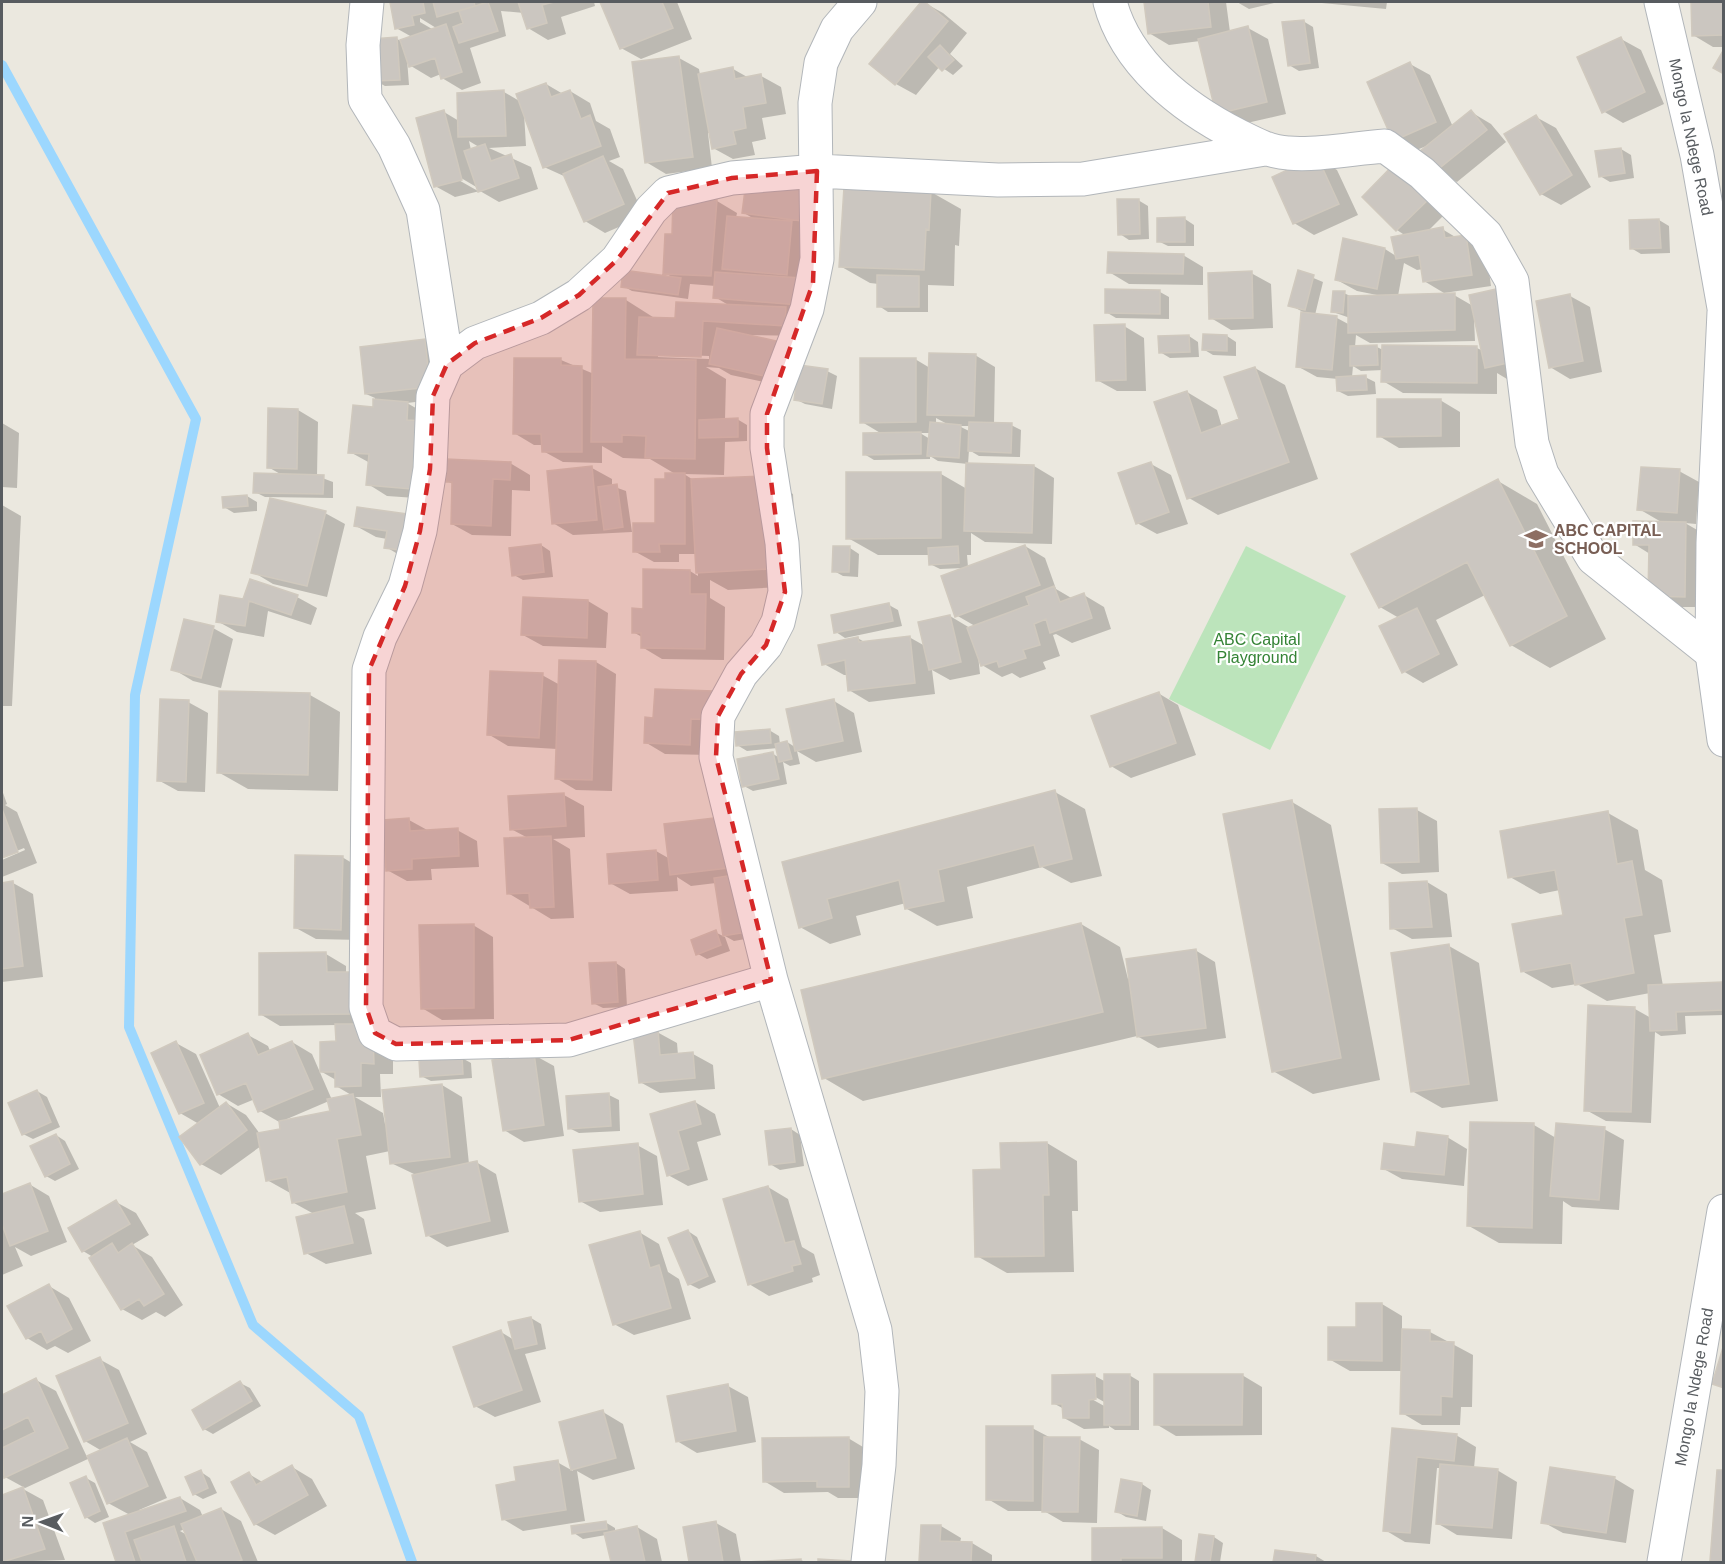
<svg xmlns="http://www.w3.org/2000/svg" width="1725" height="1564" font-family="Helvetica,sans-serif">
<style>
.green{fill:#bce4bb}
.shadow{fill:#0003;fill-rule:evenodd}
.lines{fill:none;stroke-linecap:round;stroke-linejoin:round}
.stream{stroke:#9cd7fe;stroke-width:10}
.building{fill:#cbc6c0;stroke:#d0c9be;stroke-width:1.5}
.minor-casing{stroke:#b2b6ba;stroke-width:35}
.tertiary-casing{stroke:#b2b6ba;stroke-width:35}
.minor{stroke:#fff;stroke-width:33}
.tertiary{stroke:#fff;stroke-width:33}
.marked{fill:#d62828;fill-opacity:0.2;stroke:#d62828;stroke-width:4.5;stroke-dasharray:12 8;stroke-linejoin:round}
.labels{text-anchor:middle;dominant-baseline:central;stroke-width:4.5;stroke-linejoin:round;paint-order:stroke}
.street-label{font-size:16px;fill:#585c60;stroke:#fff}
.education-label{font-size:16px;font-weight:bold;fill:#785e54;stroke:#fff;text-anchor:start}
.park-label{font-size:16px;fill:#348335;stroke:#fff}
</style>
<rect width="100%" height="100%" fill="#ebe8df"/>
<path class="green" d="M1246 546 1346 596 1270 750 1169 699Z"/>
<path class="shadow" d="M392 2H594L595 6 561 17 566 34 548 40 528 28 524 13 501 11 506 36 470 48 481 83 462 90 442 78 441 74 431 78 411 66 407 59 409 85 385 86 376 81 397 39 401 41 412 37 396 28ZM420 18 441 31 439 33 420 22Z
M602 2H677L692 39 641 59 621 48Z
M923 2 943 13 967 33 950 54 963 66 953 75 940 66 916 95 896 84 872 63Z
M1146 2H1226L1230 32 1248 28 1268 39 1286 114 1238 125 1218 113 1200 41 1169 45 1149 33Z
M1237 2H1278L1249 9Z
M1311 2H1387L1386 9Z
M1692 2H1724V47H1713L1693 35Z
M1303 21 1313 27 1319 68 1299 71 1289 65Z
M1621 39 1641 50 1664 104 1623 123 1603 111Z
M679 58 699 69 700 75 733 69 749 78 761 76 781 87 786 114 762 118 766 139 752 142 755 155 733 159 713 148 710 133H708L712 168 666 174 646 162Z
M1410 64 1430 75 1453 127 1471 112 1491 124 1506 142 1457 182 1437 170 1429 145 1414 151 1394 140Z
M546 84 563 94 570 91 590 103 596 121 610 129 620 157 609 161 623 169 644 216 605 233 585 221 566 177 544 167 524 113 526 146 489 148 531 167 538 189 499 202 480 191 455 197 435 186 444 112 459 121 504 92 521 102ZM469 141 479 147 471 150ZM456 175 478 188V191L455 178Z
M1536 117 1556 128 1591 187 1561 205 1541 194Z
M1621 149 1631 155 1634 178 1610 182 1600 176Z
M1317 158 1337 170 1358 215 1314 235 1294 223Z
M1397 163 1451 208 1427 232 1442 229 1457 238 1466 237 1486 248 1491 286 1444 293 1424 281 1423 269 1417 270 1404 263 1398 296 1454 295 1473 306 1537 372 1507 379 1497 373V394L1403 393 1383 381V370L1361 371 1353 366 1352 377H1365L1375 382 1376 394 1348 396 1338 391V379L1317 377 1297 366 1303 312 1290 305 1299 272 1323 282 1315 315 1337 318 1350 325V318L1333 312 1344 293 1352 297 1377 295 1357 291 1337 280 1345 240 1385 249 1396 256 1406 236 1397 230 1364 197ZM1474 319 1483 351 1477 348 1383 350 1377 347H1355L1356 335 1370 343 1475 341Z
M812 192 805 336 740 335 798 366 827 371 837 376 832 409 805 404 795 399 799 375 793 388 731 375 719 368 706 367 726 379 725 420 737 419 747 425V441L725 442 724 475 684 474 695 481 764 477 793 494 798 586 728 590 710 580V598L725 607 724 660 662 659 642 647V637L633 632 644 610 690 571 698 576 697 554H679V562H654L634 551 657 525 666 481 677 475 650 459 623 458 602 446V463L563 462 543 451V445H534L514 433 561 360 594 374 626 300 656 319 677 320 730 306 715 297 716 286 690 284 688 299 632 291 623 286 675 279 665 273 674 236 675 199 717 201 737 213 736 218 756 220 744 213ZM658 354 709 356V359L658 357Z
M931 192 961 209 959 246 955 245 954 286 928 285V312H888L879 306V284L870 283 840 266Z
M1138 200 1148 206 1149 239 1129 240 1120 234Z
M1185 219 1194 225V246H1168L1158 241Z
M1659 220 1669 226 1670 253 1641 254 1631 248 1630 222Z
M1183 255 1203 267V285L1129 284 1109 272Z
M1251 273 1271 284 1273 328 1231 330 1211 318Z
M1160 292 1169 297V319L1116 318 1106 312Z
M1570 296 1590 307 1602 372 1570 379 1550 367Z
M1124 326 1144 338 1146 391H1117L1097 380Z
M1189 336 1198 342 1199 357 1170 358 1160 352Z
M1227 336 1236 342V356L1213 355 1203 349Z
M424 341 444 352 449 398 407 403 428 415 430 499 387 496 368 484 370 463 350 452 375 409V398L366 394Z
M975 355 995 367 994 424 1011 425 1021 430 1020 457 979 456 969 450 968 464 938 461 930 456V459L874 460 864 454 882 434 862 422 915 359 930 368ZM936 418 949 425 936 424ZM959 426H971V432ZM920 433H930V439Z
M1255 368 1285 385 1318 479 1218 515 1189 498 1187 392 1217 410 1222 427 1241 420Z
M1440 400 1460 412V447L1399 448 1379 436Z
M269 410H298L318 422 317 476 333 482V498L265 497 255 492 282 475 268 467Z
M2 423 19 433 17 488 2 487Z
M510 463 530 475V491L512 490 511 536 472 535 452 524 453 484 447 481Z
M1151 464 1171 475 1188 524 1157 534 1137 523Z
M1034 466 1054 478 1052 544 985 542 971 533V555H967L968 567 1025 546 1045 558 1056 589 1073 599 1084 595 1104 607 1111 629 1072 643 1056 634 1053 635 1060 656 1043 662 1046 669 1020 678 1012 673 1002 677 982 665 978 655 980 674 950 680 932 670 935 694 869 702 849 690 848 675H844L824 664 856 637 866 643 909 637 925 646 950 616 970 628 975 626 956 615 964 568 940 569 930 564V555H878L848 538V474H941L967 489Z
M592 468 612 479V486L626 491 632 532 573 535 553 523Z
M1679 471 1699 482 1696 524 1685 523 1706 535 1704 607H1670L1650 554 1634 544 1663 523 1639 509Z
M1498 481 1537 504 1606 639 1550 668 1511 645 1485 595 1436 620 1458 665 1423 683 1403 671 1399 618 1380 607Z
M247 496 257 502V511L234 513 224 507Z
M2 505 21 516 12 706H2Z
M325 513 345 524 327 597 273 584 253 572Z
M356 526 433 528 406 559 386 547 387 539 376 537Z
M541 545 550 551 553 577 523 580 514 575Z
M850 548 859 554 858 577 843 576 834 571Z
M297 597 317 608 311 625 268 611 264 637 237 632 217 621 244 601Z
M524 599 588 601 608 613 606 648 543 646 523 635Z
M889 605 898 610 902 626 845 638 836 632Z
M213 628 233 639 221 688 193 681 173 669Z
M560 661 596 662 616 674 612 791 576 790 556 778 557 749 508 746 488 734 542 675 560 685Z
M1158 693 1178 705 1196 755 1131 778 1111 766Z
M310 695 340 712 338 791 248 789 218 772Z
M834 701 854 713 862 752 816 762 797 751 800 764 790 766 783 762 787 784 753 791 744 786 773 754 780 758 778 748 747 751 737 745 769 730 779 736 780 744 787 742 795 747Z
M188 702 208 713 205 792 178 791 158 780Z
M733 704 710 755 665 754 645 742 655 720Z
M2 790 7 804 5 805 17 812 37 863 2 877V860L25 850 24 848 2 857Z
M1055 792 1085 809 1102 876 1071 883 1042 867 967 887 973 918 937 926 907 909 906 903 856 916 861 935 830 944 800 927 784 863Z
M564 795 584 806 585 837 553 839 570 849 574 918 551 919 508 893 528 838 511 829Z
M1292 802 1331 825 1380 1080 1313 1094 1273 1071Z
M1417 810 1437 821 1439 872 1402 874 1382 863Z
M1608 813 1638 830 1645 870 1662 880 1671 932 1654 935 1663 986 1724 985V1015L1685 1016 1686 1034 1661 1036 1655 1032 1651 1123 1606 1121 1586 1110 1590 1007 1635 1009 1651 1018 1650 993 1607 1001 1577 984 1552 988 1522 971 1565 916 1560 890 1540 894 1510 877Z
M722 819 751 938 734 941 725 936 716 883 691 886 677 877 678 891 630 894 610 883 656 851 670 859Z
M409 820 429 831 457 830 477 841 479 867 431 869 432 880 407 881 387 870Z
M342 857 362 869 361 940 316 939 296 928Z
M1427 882 1447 894 1452 937 1412 939 1392 928Z
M13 883 33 894 43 977 2 982V884Z
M1081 924 1120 947 1128 979 1195 950 1215 962 1226 1038 1158 1048 1137 1036 863 1101 824 1078Z
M473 925 493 937 494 1019 442 1020 422 1008Z
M715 932 725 937 730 951 707 959 698 954Z
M1449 946 1479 963 1498 1101 1442 1108 1412 1091Z
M326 954 346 966V973L393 1047V1074H380L381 1097H355L383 1113 385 1124 442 1085 462 1097 469 1164 476 1162 496 1174 509 1232 447 1247 427 1235 414 1174 391 1163 390 1151 366 1156 376 1209 355 1213 364 1219 372 1254 326 1264 306 1253 314 1214 294 1203 292 1194 267 1180 261 1146 221 1175 201 1164 199 1124 180 1113 176 1043 196 1054 220 1108 226 1103 246 1115 260 1134 282 1130 281 1123 260 1111 255 1099 238 1106 218 1094 248 1035 268 1046 270 1051 292 1042 312 1054 332 1100 353 1096 336 1086V1080L322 1072 337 1043V1025L280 1026 260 1014ZM329 1101 331 1112 288 1120 287 1119Z
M616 963 625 969 627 1007 603 1008 593 1003Z
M657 1032 677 1043 678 1055 693 1054 713 1065 715 1089 660 1093 640 1082Z
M534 1055 554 1066 564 1136 524 1142 504 1130Z
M462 1058 471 1063 472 1078 431 1081 421 1076Z
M37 1091 47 1097 60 1127 33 1139 23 1134Z
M609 1095 619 1100 620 1131 579 1133 569 1128Z
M695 1102 715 1114 721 1135 697 1142 708 1180 688 1186 668 1175 651 1115Z
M1534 1125 1556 1138 1604 1129 1624 1140 1619 1210 1572 1207 1563 1201 1562 1244 1499 1243 1469 1226Z
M791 1129 800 1135 804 1166 780 1170 770 1164Z
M56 1135 65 1141 79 1169 55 1181 46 1176Z
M1447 1137 1467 1149 1464 1186 1402 1179 1382 1168 1416 1149Z
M1047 1143 1077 1161 1078 1211H1072L1074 1272 1007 1273 977 1256 1002 1171V1145Z
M637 1145 657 1156 663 1205 600 1212 580 1201Z
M29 1184 49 1196 67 1242 31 1256 15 1247 23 1266 2 1275V1195Z
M768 1187 788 1199 802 1247 814 1254 820 1275 812 1278 813 1282 769 1296 749 1284Z
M116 1202 136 1213 149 1235 132 1245 152 1257 183 1305 165 1317 156 1312 142 1320 122 1309 93 1257 83 1251Z
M688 1231 697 1237 716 1282 699 1289 689 1284Z
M639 1232 659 1244 668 1272 679 1279 691 1319 634 1335 614 1324Z
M49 1286 69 1298 91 1341 68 1353 55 1346 47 1350 27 1338Z
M1382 1304 1402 1316V1330L1430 1332 1473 1355 1472 1407H1461L1460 1425H1422L1402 1413 1403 1371H1350L1329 1359Z
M531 1318 541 1324 546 1349 525 1354 541 1402 495 1417 475 1406 501 1332 514 1340Z
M99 1359 119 1370 147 1434 130 1442 147 1452 167 1498 139 1510 140 1512 180 1498 200 1510 203 1517 221 1509 241 1521 258 1562H118L105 1524 130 1515 108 1503 90 1458 23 1489 43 1500 65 1560 2 1562V1508L5 1506 2 1497 25 1488 5 1477 2 1478V1396L36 1380 56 1391 87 1457 102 1451 85 1441ZM185 1529 187 1535 180 1531Z
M1129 1375 1139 1381V1430H1115L1109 1426V1428L1084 1429 1064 1418V1409L1053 1403 1095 1376 1106 1382ZM1090 1394 1106 1403V1407L1088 1397Z
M1242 1375 1262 1387V1435L1176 1436 1156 1424Z
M240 1383 250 1388 261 1406 213 1434 204 1429Z
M728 1386 748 1397 756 1442 697 1453 677 1441Z
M603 1412 623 1424 635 1469 593 1480 577 1471 585 1521 523 1531 503 1519 518 1483 557 1462 573 1471 561 1423Z
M1032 1428 1051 1438 1079 1439 1099 1450 1097 1523 1063 1522 1044 1511H1008L988 1499Z
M1393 1430 1456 1435 1476 1447 1474 1468 1497 1470 1517 1482 1512 1539 1457 1535 1437 1523 1441 1468H1437L1430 1544 1405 1542 1385 1530Z
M848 1438 868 1450 869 1498H838L828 1492 784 1493 764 1481Z
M292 1467 312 1479 327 1506 275 1535 255 1524 249 1474 264 1483Z
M201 1472 210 1478 217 1493 203 1499 194 1494Z
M86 1478 95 1483 109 1517 95 1523 86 1517Z
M1614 1478 1634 1490 1626 1543 1563 1533 1543 1522Z
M1142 1484 1151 1490 1146 1521 1126 1517 1116 1511Z
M605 1522 615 1528V1532L637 1527 657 1539 662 1562H612L606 1535 583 1539 574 1533Z
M716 1523 736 1534 741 1562H691L685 1528Z
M923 1526H941L961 1538 960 1543H972L992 1555V1562H921Z
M1162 1528 1182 1540V1562H1094V1529Z
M1201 1535 1214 1537 1223 1543 1220 1562H1196Z
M1276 1552 1316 1556 1326 1562H1275Z
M801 1560 805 1562H768Z"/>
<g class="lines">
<path class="stream" d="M2 65 196 419 135 695 129 1027 253 1325 359 1416 412 1562"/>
</g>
<path class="building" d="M390 2H423L425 13 412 16 414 25 395 29Z
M433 2H474L475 6 437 17Z
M488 2 498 31 459 43 453 27 463 23 459 11Z
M518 2H554L542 5 547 23 527 29Z
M600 2H662L673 28 620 49Z
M921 2H925L948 21 895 85 869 64Z
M1144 2H1208L1211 27 1148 34Z
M1691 2H1724V35L1692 36Z
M1304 20 1310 63 1288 66 1282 22Z
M446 24 462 72 441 79 435 58 409 67 400 40Z
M1248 26 1267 102 1216 114 1198 39Z
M397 37 400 80 374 81 372 39Z
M1621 37 1645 92 1602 113 1577 57Z
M940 45 954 60 942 71 928 57Z
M1724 49V74L1713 68Z
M679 56 693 157 645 163 632 62Z
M1410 62 1436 122 1393 141 1367 82Z
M733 67 735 79 761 74 766 103 743 107 746 128 733 131 736 144 712 149 698 74Z
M546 83 551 97 570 90 581 119 590 115 601 146 543 168 516 94Z
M504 90 506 136 458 137 457 93Z
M444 110 462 180 434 187 416 118Z
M1471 110 1487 130 1436 171 1420 151Z
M1536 115 1572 175 1540 195 1504 134Z
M485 144 491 161 511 154 519 178 478 192 464 151Z
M1621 148 1625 173 1599 177 1595 151Z
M603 156 624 204 584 222 563 174Z
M1317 156 1339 204 1293 224 1272 177Z
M1397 161 1432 196 1396 231 1362 197Z
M746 182 813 190 809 222 742 213Z
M844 187 931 191 929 230 926 229 924 270 839 267Z
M673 198 717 200 711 276 663 274 665 234H672Z
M1117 199H1139L1140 234 1118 235Z
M727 216 792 221 787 275 722 269Z
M1185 217V242H1157V218Z
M1659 219 1661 248 1630 249 1629 220Z
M1443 227 1445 238 1466 235 1472 275 1423 282 1419 255 1396 259 1391 237Z
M1343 238 1385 248 1377 289 1335 280Z
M1108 252 1184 254 1183 274 1107 273Z
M623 270 681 278 678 295 621 287Z
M1298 270 1314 275 1305 310 1288 306Z
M1252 271 1253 318 1209 319 1208 273Z
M715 272 801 278 799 305 713 298Z
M877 275 919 276V307H877Z
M1501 288 1517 361 1485 368 1469 295Z
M1105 289 1160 290V314L1105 313Z
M1333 291H1345L1343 313 1331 312Z
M1455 293V330L1348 333V296Z
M1570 294 1583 361 1549 368 1536 301Z
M593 298H626L625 359 696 360 695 459 645 458 646 436 622 435V442H591Z
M676 302 786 307 785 326 703 321 701 357 637 355 639 317 675 318Z
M1301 312 1337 316 1332 370 1296 367Z
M1125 324 1126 380 1096 381 1094 325Z
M717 328 781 342 773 378 709 364Z
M1203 334 1227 335V351L1202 350Z
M1189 335 1190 352 1159 353 1158 336Z
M425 339 430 387 365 394 360 347Z
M1377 345 1378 365 1350 366V346Z
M1382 345 1477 346V383L1381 382Z
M929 353 976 354 974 416 927 415Z
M514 358H561V365L582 366V452H542L541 434H513Z
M860 358H916V422L860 423Z
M799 365 828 369 822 404 794 400Z
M1255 367 1289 462 1187 499 1154 402 1187 391 1201 433 1239 419 1224 377Z
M1366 375 1367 390 1337 391 1336 377Z
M373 399 408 402 407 420 424 421 421 455 414 454 411 489 366 485 369 454 348 453 353 405 373 407Z
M1377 399H1441V436L1377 437Z
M268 408 298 409 297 469 267 468Z
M738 418V437L699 438V420Z
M930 422 961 425 959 458 927 456Z
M969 422 1012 423 1011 453 968 451Z
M921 432V454L863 455V433Z
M446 459 511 462 510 480 493 479 491 526 451 524 452 482H446Z
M1151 462 1169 512 1136 524 1118 473Z
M966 463 1034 465 1032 533 964 531Z
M592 466 597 520 552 524 547 471Z
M1641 467 1680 469 1677 513 1637 510Z
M846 472H941V538L846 539Z
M254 473 324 475 323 494 253 493Z
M665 473H685V544H659L660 552H633V523H655V479H665Z
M764 476 769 569 696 573 691 479Z
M1498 479 1567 616 1510 646 1467 562 1379 608 1351 554Z
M617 484 623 527 604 530 598 487Z
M247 495 248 506 223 508 222 497Z
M270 498 326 511 307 586 251 573Z
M357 507 414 515 408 551 384 548 387 531 354 526Z
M1633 521 1686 522 1685 597 1648 596 1649 545H1633Z
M541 544 544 572 512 576 509 548Z
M1025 545 1040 585 955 617 941 576Z
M833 546H850L849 572H832Z
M958 546 959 563 929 565 928 548Z
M643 569 690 570V594H706L705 649 641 648V633H632V608L643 609Z
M250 579 298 595 291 615 249 601 245 626 216 622 220 595 243 599Z
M1054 586 1060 602 1084 593 1092 618 1050 633 1046 619 1034 624 1040 645 1023 650 1026 658 999 667 997 661 981 666 967 628 1029 605 1026 597Z
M523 597 588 600 587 638 521 635Z
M889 603 893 621 834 633 831 615Z
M1417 608 1439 654 1402 673 1379 626Z
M950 615 961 662 929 670 918 622Z
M184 619 214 626 201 678 171 670Z
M910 636 915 683 848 691 845 660 822 665 818 645 858 637 859 642Z
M559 660 596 661 592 780 555 779Z
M490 671 543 673 539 738 487 735Z
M655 689 713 691V720L691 719 690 745 644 743 645 717 653 718Z
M219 691 310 693 308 775 217 773Z
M1159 692 1176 743 1110 767 1091 716Z
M160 699 189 700 186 782 157 781Z
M834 699 843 741 795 751 786 709Z
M770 729 771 743 736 746 735 732Z
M787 741 792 759 779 762 775 744Z
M773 752 779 779 742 787 737 759Z
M1055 790 1072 859 1040 867 1034 845 938 870 944 901 905 909 899 880 827 899 832 918 799 928 782 862Z
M564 793 566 826 510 830 508 796Z
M1292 800 1341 1058 1272 1072 1223 814Z
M1417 808 1419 862 1381 863 1379 809Z
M2 809 18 852 2 858Z
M1608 811 1617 864 1632 861 1642 915 1624 918 1634 973 1575 985 1571 963 1521 972 1512 924 1563 915 1555 870 1508 878 1500 831Z
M722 817 728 868 670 875 664 824Z
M409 818 410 831 458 828 459 856 412 859V869L386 871 383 820Z
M551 836 554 907 530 908 529 893 507 894 504 838Z
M656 850 658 880 609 884 607 854Z
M295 855 343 856 341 930 294 928Z
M733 875 742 933 723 936 714 878Z
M13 881 23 966 2 969V883Z
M1427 881 1432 927 1390 929 1389 883Z
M1081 923 1103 1012 822 1079 801 990Z
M474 924V1008L421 1009 419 925Z
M716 930 721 945 696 955 691 940Z
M1449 944 1469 1084 1411 1092 1391 953Z
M1196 949 1206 1028 1137 1037 1126 959Z
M326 952 327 972H353L354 1014 259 1015V953Z
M616 962 618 1002 592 1004 589 963Z
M1722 982 1723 1010 1676 1012 1677 1030 1650 1031 1648 985Z
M1588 1005 1635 1007 1631 1112 1584 1111Z
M335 1024H362L373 1034 374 1064 361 1063V1086L335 1087V1072H320V1042L336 1041Z
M658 1030 660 1055 693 1052 695 1078 639 1083 633 1033Z
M248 1033 258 1055 292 1041 313 1089 258 1112 246 1083 217 1095 200 1055Z
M176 1041 204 1103 179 1114 151 1053Z
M534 1053 544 1125 503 1131 492 1060Z
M462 1056 463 1074 420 1077 419 1060Z
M442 1084 450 1157 390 1164 382 1090Z
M37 1090 51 1122 22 1135 8 1103Z
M609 1093 611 1126 568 1129 566 1096Z
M353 1094 361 1135 337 1139 347 1192 292 1203 287 1177 266 1181 257 1133 280 1129 279 1121 330 1111 327 1099Z
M695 1101 701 1124 678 1131 689 1169 667 1176 650 1114Z
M226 1102 247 1130 200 1165 179 1137Z
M1470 1122 1534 1123 1532 1228 1467 1226Z
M1556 1123 1605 1127 1599 1200 1550 1196Z
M791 1128 795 1162 769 1165 765 1131Z
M1417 1132 1448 1136 1444 1175 1381 1169 1384 1143 1415 1147Z
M56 1134 70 1164 45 1177 30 1146Z
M1047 1142 1049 1195H1043L1044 1256 975 1257 973 1170 1001 1169 1000 1143Z
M638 1143 643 1194 579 1202 573 1150Z
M477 1161 490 1221 426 1236 412 1175Z
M30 1183 48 1231 10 1246 2 1224V1194Z
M768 1186 785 1243 794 1241 801 1264 792 1266 793 1271 748 1285 723 1199Z
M116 1200 130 1224 82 1252 68 1228Z
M344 1206 353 1243 304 1254 296 1217Z
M688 1230 708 1276 688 1285 668 1238Z
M640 1231 650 1268 659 1265 671 1308 613 1325 589 1245Z
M112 1243 118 1253 132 1243 164 1294 144 1306 139 1299 121 1310 89 1258Z
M49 1284 72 1329 47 1343 41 1331 26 1339 7 1306Z
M1356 1303H1382V1361L1328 1360V1327H1356Z
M531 1317 537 1344 515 1349 508 1322Z
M1402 1329 1430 1330V1341L1454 1342 1452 1397 1441 1396V1415L1400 1414Z
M501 1330 522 1390 474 1407 453 1347Z
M1724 1344V1388L1712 1384Z
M100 1357 128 1423 84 1442 56 1376Z
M1095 1374 1096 1399 1089 1400V1418H1063L1062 1404H1052V1375Z
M1104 1374H1130V1425H1104Z
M1154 1374H1243L1242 1425H1154Z
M36 1378 68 1448 4 1478 2 1448 35 1432 28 1417 2 1430V1395Z
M240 1381 252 1401 203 1430 192 1410Z
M728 1384 736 1431 676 1442 667 1396Z
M603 1410 616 1458 571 1470 559 1422Z
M986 1426H1033V1501L986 1500Z
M1392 1428 1457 1434 1454 1461 1417 1457 1410 1533 1383 1531Z
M849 1437V1487H817V1481L763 1482 762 1438Z
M1044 1437H1080L1078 1512H1042Z
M127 1438 148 1486 107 1504 87 1456Z
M558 1460 566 1510 502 1520 496 1485 516 1481 514 1467Z
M1440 1464 1498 1469 1492 1528 1436 1524Z
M292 1465 308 1495 254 1525 231 1482 249 1472 256 1485Z
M1550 1467 1615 1477 1606 1533 1541 1523Z
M201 1470 208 1488 193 1495 185 1477Z
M1717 1470H1724V1562L1710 1561Z
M86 1476 100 1511 85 1518 70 1483Z
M1121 1479 1142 1483 1137 1516 1115 1512Z
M23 1487 45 1549 2 1562V1495Z
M180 1497 186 1511 125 1532 135 1562H116L103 1523Z
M221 1508 242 1560 235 1562H197L181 1524Z
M606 1521 607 1529 572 1534 571 1526Z
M716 1521 723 1562H689L683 1527Z
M921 1525H941L940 1541 972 1542 971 1562H919Z
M174 1526 186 1562H142L134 1540Z
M637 1526 645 1562H611L604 1533Z
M1162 1527V1558H1121V1562H1092V1528Z
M1199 1534 1214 1536 1210 1562H1195Z
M1275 1550 1316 1555 1315 1562H1273Z
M801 1559V1562H747Z
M818 1559 851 1561V1562H818Z"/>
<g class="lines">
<g class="minor-casing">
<path id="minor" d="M367 2 363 45 365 99 394 146 423 210 447 364
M860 2 837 29 821 63 815 103 817 259 807 309 767 414V448L782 543 785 592 778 622 766 645 741 674 718 716 716 757 771 980 875 1330 882 1391 879 1465 868 1562
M1110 2C1126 63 1182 107 1237 135 1253 143 1269 152 1288 153 1317 156 1355 148 1385 146L1422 173 1486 235 1512 281 1532 443 1542 474 1593 558 1712 653 1724 654
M771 980 569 1040 396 1044 375 1033 366 1007 369 670 380 637 405 586 420 531 430 469 433 396 447 364 475 343 541 318 579 295 617 260 651 210 668 193 732 178 817 171 998 180 1083 179 1265 149"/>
</g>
<g class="tertiary-casing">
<path id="tertiary" d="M1661 2 1697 155 1724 308
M1724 312 1713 543 1712 653 1724 740
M1664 1562 1724 1211"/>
</g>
<use href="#minor" class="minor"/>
<use href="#tertiary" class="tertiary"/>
</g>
<path class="marked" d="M817 171 813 283 767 414V448L785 592 766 645 741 674 718 716 716 757 771 980 569 1040 396 1044 375 1033 366 1007 369 670 405 586 420 531 430 469 433 396 447 364 475 343 541 318 579 295 617 260 668 193 732 178Z"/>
<defs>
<g id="school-bare" transform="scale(1.8)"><path d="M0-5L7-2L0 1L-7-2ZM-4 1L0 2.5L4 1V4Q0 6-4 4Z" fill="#8d6e63" stroke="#fff" stroke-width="2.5" paint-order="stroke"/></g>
</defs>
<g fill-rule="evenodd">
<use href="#school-bare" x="1536" y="539"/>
</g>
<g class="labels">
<g class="street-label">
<text transform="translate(1691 137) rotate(78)">Mongo la Ndege Road</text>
<text transform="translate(1694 1387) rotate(-80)">Mongo la Ndege Road</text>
</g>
<g class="education-label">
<text x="1554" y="530">ABC CAPITAL<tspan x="1554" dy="18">SCHOOL</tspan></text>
</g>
<g class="park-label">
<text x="1257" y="639">ABC Capital<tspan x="1257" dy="18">Playground</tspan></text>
</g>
</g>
<rect width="1725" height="1564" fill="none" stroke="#585c60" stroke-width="6"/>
<g transform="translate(42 1522) rotate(271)" stroke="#ffffff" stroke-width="4.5" paint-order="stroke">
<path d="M0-4.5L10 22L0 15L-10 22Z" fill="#585c60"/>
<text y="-9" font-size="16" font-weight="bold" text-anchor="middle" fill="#585c60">N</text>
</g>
</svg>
